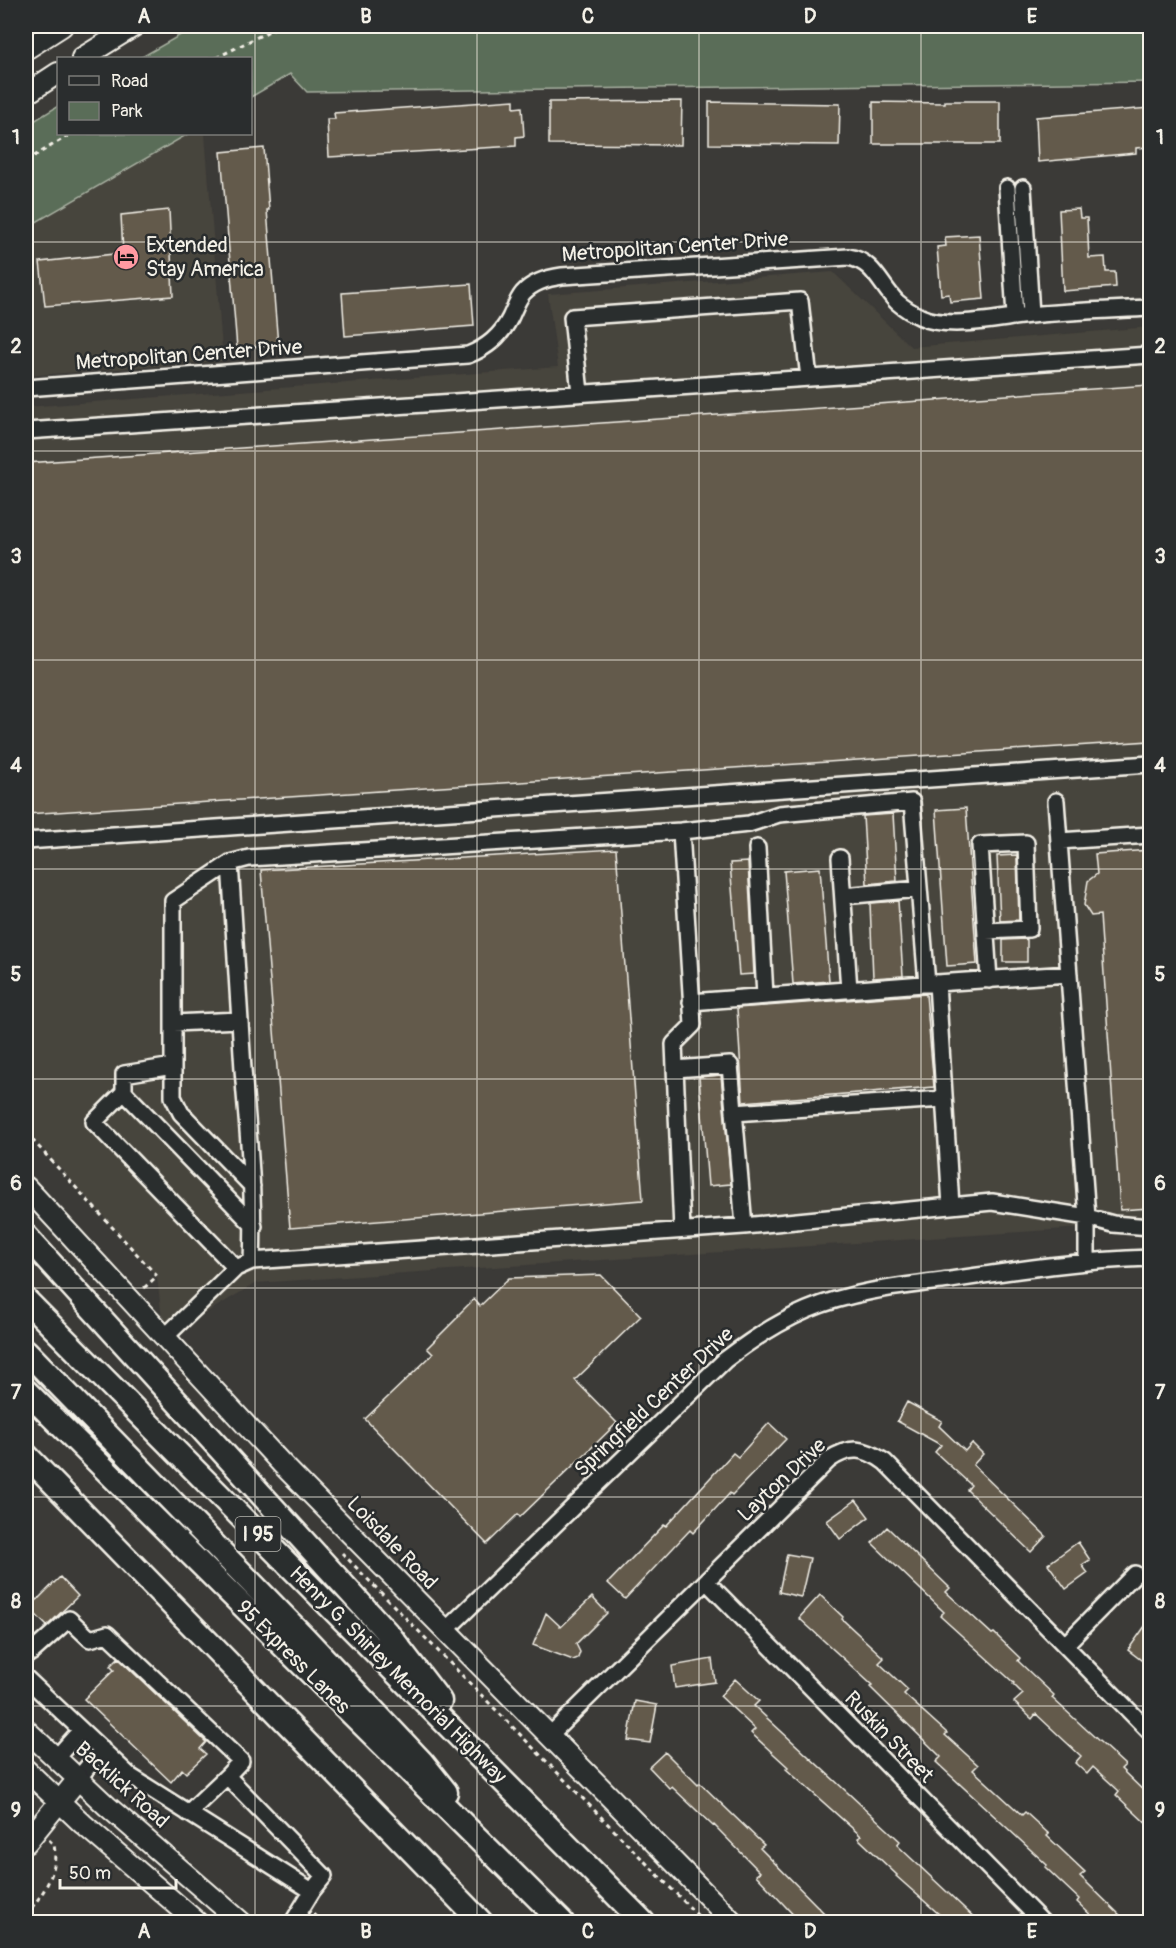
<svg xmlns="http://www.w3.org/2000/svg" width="1176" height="1948" font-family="Pangolin,sans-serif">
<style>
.built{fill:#47443d}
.green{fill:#5a6d58;stroke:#a7afa0;stroke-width:1.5}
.building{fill:#645a4c;stroke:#f4f1e8;stroke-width:1.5}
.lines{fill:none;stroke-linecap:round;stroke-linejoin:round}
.minor-casing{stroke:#f4f1e8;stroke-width:20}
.major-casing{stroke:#f4f1e8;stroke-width:24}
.highway-casing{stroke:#f4f1e8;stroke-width:27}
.path{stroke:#f4f1e8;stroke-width:3;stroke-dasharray:4.5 4.5;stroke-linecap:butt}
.minor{stroke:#2a2d2e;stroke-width:15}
.major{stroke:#2a2d2e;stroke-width:20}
.highway{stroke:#2a2d2e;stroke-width:22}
.grid{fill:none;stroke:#f4f1e8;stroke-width:1.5;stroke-opacity:0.55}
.labels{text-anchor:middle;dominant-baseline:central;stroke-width:5;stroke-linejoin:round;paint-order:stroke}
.shield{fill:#2a2d2e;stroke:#b7b6b0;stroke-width:1.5}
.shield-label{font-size:20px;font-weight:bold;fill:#f4f1e8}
.poi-label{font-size:21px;fill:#f4f1e8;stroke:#2a2d2e;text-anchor:start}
.street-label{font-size:21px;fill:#f4f1e8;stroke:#2a2d2e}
.neatline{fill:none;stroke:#f4f1e8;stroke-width:2}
.grid-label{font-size:20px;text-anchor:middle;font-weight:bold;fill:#f4f1e8}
</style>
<rect width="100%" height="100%" fill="#3b3a37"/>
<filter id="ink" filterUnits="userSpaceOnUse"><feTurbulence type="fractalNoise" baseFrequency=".0167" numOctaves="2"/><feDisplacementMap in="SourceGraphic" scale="12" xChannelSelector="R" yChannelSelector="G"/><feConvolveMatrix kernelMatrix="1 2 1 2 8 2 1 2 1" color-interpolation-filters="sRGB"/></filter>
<g filter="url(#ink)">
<path class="built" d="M188 134H205L223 361 26 376V228Z
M833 272 911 347 1150 327V1234L1082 1228 256 1283 164 1338 157 1276 26 1130V407L558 367 548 294Z"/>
<path class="green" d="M196 26H1150V82L307 92 290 74 251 97 250 58H140Z
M58 106V134H188L26 228V126Z"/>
<path class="building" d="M514 100V108L522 107 524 136 516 137V146L329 157 327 119H335L334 113Z
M682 101 681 145 549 144V102Z
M945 101H1000V144H873V102L945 103Z
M709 102 840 104 839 145 709 144Z
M1150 108V147L1136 148V153L1038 162 1036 117Z
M264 148 269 210H267L278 345 237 348 221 152Z
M1079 209 1080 218H1087L1089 258 1105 257 1106 272H1115L1116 287 1063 291 1059 210Z
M169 210 173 296 45 306 40 262 123 253 121 215Z
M979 235 984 299 950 302 949 294 941 295 937 247 946 246 945 237Z
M471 284 474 326 345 336 342 293Z
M1150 385V741L26 814V463Z
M966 808 977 964 947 966 936 810Z
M893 814 897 881 867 884 863 816Z
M616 849 643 1200 290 1228 261 870Z
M1150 850V1208L1120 1210 1100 915 1091 916 1084 905 1088 881 1097 874 1095 854Z
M1017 855 1019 920 1000 921 997 856Z
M748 862 754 974 739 975 730 863Z
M820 868 829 981 793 984 784 871Z
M898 901 903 976 873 978 870 903Z
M1025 939 1027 940V962H1003V940Z
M926 994 934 1087 743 1102 737 1008Z
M721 1075 731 1184 708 1186 699 1077Z
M601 1275 641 1316 575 1380 617 1423 520 1517 518 1514 487 1544 365 1419 433 1354 427 1348 459 1316 458 1315 474 1299 480 1306 509 1278Z
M907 1402 942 1421 939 1426 965 1451 972 1443 983 1454 973 1465 1046 1536 1031 1552 967 1490 971 1485 935 1452 941 1445 897 1421Z
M769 1423 786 1439 732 1495 730 1493 693 1533 690 1530 625 1599 608 1583 664 1525 666 1526 733 1453 738 1457Z
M856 1500 869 1517 840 1539 827 1521Z
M887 1527 950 1588 946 1592 992 1634 994 1633 1020 1658 1018 1661 1054 1695 1052 1698 1125 1765 1121 1769 1150 1797V1827L1116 1795 1119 1791 1093 1767 1087 1774 1075 1763 1081 1756 1036 1714 1032 1719 1014 1702 1023 1694 1013 1684 1014 1683 940 1616 944 1612 872 1543Z
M1078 1542 1090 1560 1082 1565 1088 1573 1066 1589 1048 1564Z
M787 1554 810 1558 801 1597 779 1592Z
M60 1577 78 1596 47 1626 29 1608Z
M820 1595 843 1617 842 1619 884 1658 879 1663 908 1690 904 1694 947 1733 945 1735 978 1765 973 1770 1022 1815 1025 1812 1049 1834 1047 1836 1085 1872 1080 1876 1128 1923H1099L1077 1902 1079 1899 1045 1867 1047 1865 936 1762 941 1757 870 1687 872 1685 799 1618Z
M592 1597 607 1613 576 1644 580 1652 578 1658 573 1660 533 1645 546 1613 561 1627Z
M1150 1619V1656L1145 1663 1128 1650Z
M118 1658 206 1742 200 1749 206 1754 186 1773 182 1769 171 1782 84 1699 114 1670 110 1666Z
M712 1659 715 1682 675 1688 672 1666Z
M735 1679 759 1701 754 1706 900 1841 897 1845 980 1923H949L896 1876 897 1875 858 1838 861 1836 786 1769 788 1767 751 1733 755 1729 720 1696Z
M635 1701 657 1705 650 1743 628 1740Z
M665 1752 698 1785 700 1783 764 1845 760 1848 827 1916 820 1923H801L756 1875 760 1872 714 1825 713 1826 672 1787 670 1789 649 1767Z"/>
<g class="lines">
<g class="minor-casing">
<path id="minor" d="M1007 188 1015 316
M1023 188 1031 314
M26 388 468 355C486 348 501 336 510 318 514 310 517 300 523 293 533 282 547 278 562 276L848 257C874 261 880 285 897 302 904 308 912 313 921 317 950 330 999 318 1030 315 1070 311 1111 310 1150 308
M580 393 572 317 800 301 809 378
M26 431 1150 355
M681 831 749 824 779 814 912 802 927 984
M26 841 1150 764
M1059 841 1150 835
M757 848 765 996
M840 858 849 990
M230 863C234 931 238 1000 243 1069 248 1133 255 1197 252 1261
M843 896 919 889
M986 931 1029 929 1026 843 980 845 989 980
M691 1002 936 983
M174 1023 239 1020
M173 1066 124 1074V1092L254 1226
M675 1069 730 1065 744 1226
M124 1092 94 1122 236 1268
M734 1113 944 1099
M252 1186 181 1113 173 1097V901L230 863 249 858 681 831 693 1025 674 1044 682 1230
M951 1206 937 983 1069 974
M1087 1262V1217L1113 1224 1150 1227
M164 1338 236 1268 252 1261 744 1226 992 1202 1087 1217 1056 801
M706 1581 1042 1922
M445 1631 725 1360C751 1340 776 1323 807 1310 852 1291 902 1286 950 1280 1017 1270 1083 1260 1150 1258
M1065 1645 1135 1574
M26 1656 32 1652 69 1619 90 1639 107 1634 241 1761 227 1776 324 1876 312 1891
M26 1678 130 1776 312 1891 293 1922
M549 1736 829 1460C850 1445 865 1448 885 1462L1150 1732
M56 1758 81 1730
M78 1779 102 1749
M188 1813 227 1776"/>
</g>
<g class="major-casing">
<path id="major" d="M26 49 62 26
M82 58 134 26
M26 94 58 73
M26 1187 282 1464 733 1922
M26 1730 107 1806 241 1922
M26 1770 83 1824 197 1922
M26 1843 78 1779"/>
</g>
<g class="highway-casing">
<path id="highway" d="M26 1236 391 1637 440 1701
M26 1300 643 1922
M26 1351 304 1637 422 1762 446 1792
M26 1391 562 1922
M26 1455 481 1922"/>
</g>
<path class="path" d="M216 58 279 26
M26 161 71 134
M26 1133 157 1276 143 1289
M342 1553 704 1922
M313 1914 321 1922
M26 1915C42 1895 59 1873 54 1845L49 1840"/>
<use href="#minor" class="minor"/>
<use href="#major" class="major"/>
<use href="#highway" class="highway"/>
</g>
</g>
<path class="grid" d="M255 26V1922M477 26V1922M699 26V1922M921 26V1922M26 242H1150M26 451H1150M26 660H1150M26 869H1150M26 1079H1150M26 1288H1150M26 1497H1150M26 1706H1150"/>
<defs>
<g id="hotel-disc" transform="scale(1.35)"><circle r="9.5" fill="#ff9aa2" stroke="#2a2d2e"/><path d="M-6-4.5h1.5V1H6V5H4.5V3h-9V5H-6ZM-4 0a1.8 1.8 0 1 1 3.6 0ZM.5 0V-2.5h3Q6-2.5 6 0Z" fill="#111"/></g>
</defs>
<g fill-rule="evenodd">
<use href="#hotel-disc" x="126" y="257"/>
</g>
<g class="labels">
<rect class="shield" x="235.5" y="1517" width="45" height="34" rx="4.5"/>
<g class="shield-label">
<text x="258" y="1534">I 95</text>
</g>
<g class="poi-label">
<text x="146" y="245">Extended<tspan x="146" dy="24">Stay America</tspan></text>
</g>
<g class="street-label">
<text transform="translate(675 247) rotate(-4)">Metropolitan Center Drive</text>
<text transform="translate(189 355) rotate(-4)">Metropolitan Center Drive</text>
<text transform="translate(654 1402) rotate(-43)">Springfield Center Drive</text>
<text transform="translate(782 1480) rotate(-43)">Layton Drive</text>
<text transform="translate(392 1543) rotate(46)">Loisdale Road</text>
<text transform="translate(293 1657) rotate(45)">95 Express Lanes</text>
<text transform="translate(398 1675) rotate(45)">Henry G. Shirley Memorial Highway</text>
<text transform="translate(889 1737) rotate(46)">Ruskin Street</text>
<text transform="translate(122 1785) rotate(42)">Backlick Road</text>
</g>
</g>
<rect width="1176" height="1948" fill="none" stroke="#2a2d2e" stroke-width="66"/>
<rect x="57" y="57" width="195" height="78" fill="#2a2d2e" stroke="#7b7b78" stroke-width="1.5"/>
<rect x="69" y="76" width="30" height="9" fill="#2a2d2e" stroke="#7b7b78" stroke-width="1.5"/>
<text x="111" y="87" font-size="18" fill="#f4f1e8">Road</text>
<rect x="69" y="102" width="30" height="18" fill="#5a6d58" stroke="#7b7b78" stroke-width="1.5"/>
<text x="111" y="117" font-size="18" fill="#f4f1e8">Park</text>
<path d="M60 1879v9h116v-9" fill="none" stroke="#f4f1e8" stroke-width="3"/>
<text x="69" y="1879" font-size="18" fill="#f4f1e8" stroke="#2a2d2e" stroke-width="4.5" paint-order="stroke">50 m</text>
<rect x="33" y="33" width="1110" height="1882" class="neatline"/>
<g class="grid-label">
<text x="144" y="23">A</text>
<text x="366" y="23">B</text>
<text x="588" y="23">C</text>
<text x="810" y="23">D</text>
<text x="1032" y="23">E</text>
<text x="16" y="144">1</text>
<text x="1160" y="144">1</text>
<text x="16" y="353">2</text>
<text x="1160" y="353">2</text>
<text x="16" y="563">3</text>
<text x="1160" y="563">3</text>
<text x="16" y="772">4</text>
<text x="1160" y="772">4</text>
<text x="16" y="981">5</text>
<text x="1160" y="981">5</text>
<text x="16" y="1190">6</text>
<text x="1160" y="1190">6</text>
<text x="16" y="1399">7</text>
<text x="1160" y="1399">7</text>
<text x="16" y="1608">8</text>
<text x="1160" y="1608">8</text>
<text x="16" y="1817">9</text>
<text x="1160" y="1817">9</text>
<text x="144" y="1938">A</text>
<text x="366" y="1938">B</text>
<text x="588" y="1938">C</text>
<text x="810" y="1938">D</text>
<text x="1032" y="1938">E</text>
</g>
</svg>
